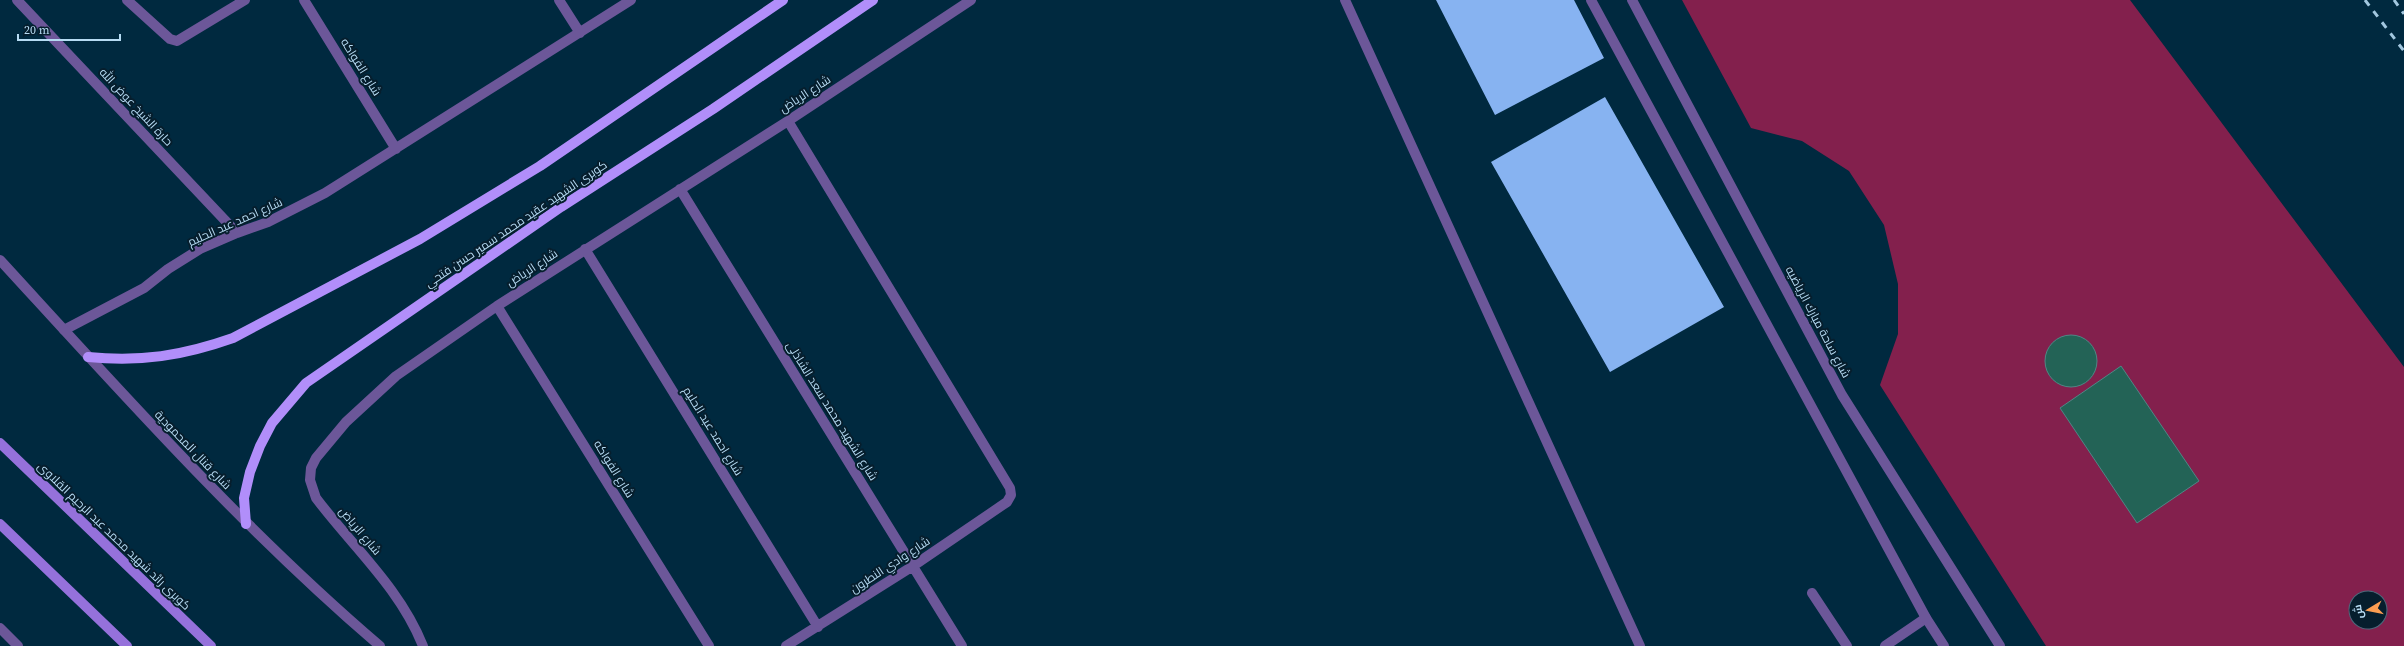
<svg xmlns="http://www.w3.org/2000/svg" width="2404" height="646" font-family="'Source Serif 4',Cairo,serif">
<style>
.green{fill:#83204d;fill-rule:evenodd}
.water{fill:#236356;stroke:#4f8785}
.building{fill:#87b3f1}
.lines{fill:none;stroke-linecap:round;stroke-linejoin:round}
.service{stroke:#6c5799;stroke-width:10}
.minor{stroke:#6c5799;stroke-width:10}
.tertiary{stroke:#6c5799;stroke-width:10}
.secondary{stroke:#9571db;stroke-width:10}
.primary{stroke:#b18efa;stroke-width:10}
.rail{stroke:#a2c7df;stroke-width:3;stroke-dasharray:7 7;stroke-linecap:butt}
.labels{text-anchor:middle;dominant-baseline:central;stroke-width:4;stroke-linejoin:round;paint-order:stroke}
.street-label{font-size:12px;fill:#b6dbf3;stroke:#061e2d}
</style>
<rect width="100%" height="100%" fill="#00293f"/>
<path class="green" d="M1682 0H2130L2404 367V646H2046L1880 385 1898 334V284L1884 225 1849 171 1802 141 1751 128ZM2356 598H2380V622H2356Z"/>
<path class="water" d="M2045 361a26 26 0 1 1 52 0a26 26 0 1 1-52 0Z
M2121 366 2199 481 2137 523 2060 408Z"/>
<path class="building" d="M1436 0H1574L1604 58 1495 115Z
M1605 97 1724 307 1610 372 1491 162Z"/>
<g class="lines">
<path class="service" d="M1812 593 1847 646
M1885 646 1926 618"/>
<path class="minor" d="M17 0 237 233
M127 0 170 39 177 41 245 0
M304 0 396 149
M559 0 580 33
M1345 0 1640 646
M1591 0 1926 618 1944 646
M1632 0 1842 395 2000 646
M680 189 962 646
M585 249 818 627
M497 306 709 646
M64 330 144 288 168 269 200 249 237 233 268 222 325 193 631 0
M423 646C400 588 353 547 316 498L310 480 311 468 316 458 346 422 396 376 497 306 788 121 971 0
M786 646 913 566 1007 502 1011 495 1010 488 788 121"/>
<path class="tertiary" d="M0 260C122 393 242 528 380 646
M0 628 18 646"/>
<path class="secondary" d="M0 443 211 646
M0 524 127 646"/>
<path class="primary" d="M88 357C141 362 182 356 233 338L420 239 540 166 783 0
M246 524 244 498 250 472 260 446 272 423 306 383 561 207 713 109 873 0"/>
<path class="rail" d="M2365 0 2404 51
M2394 0 2404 14"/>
</g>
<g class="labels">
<g class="street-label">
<text transform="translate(361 67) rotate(58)">شارع الفواكه</text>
<text transform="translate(805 94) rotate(-33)">شارع الرياض</text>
<text transform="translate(136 107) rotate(47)">حارة الشيخ عوض الله</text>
<text transform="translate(235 222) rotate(-24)">شارع احمد عبد الحليم</text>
<text transform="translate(516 224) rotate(-34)">كوبرى الشهيد عقيد محمد سمير حسن فتحي</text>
<text transform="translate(532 268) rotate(-33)">شارع الرياض</text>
<text transform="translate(1818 322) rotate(62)">شارع ساحة مبارك الرياضيه</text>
<text transform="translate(832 411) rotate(58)">شارع الشهيد محمد سعد الشاذلى</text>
<text transform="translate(713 431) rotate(58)">شارع احمد عبد الحليم</text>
<text transform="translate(193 450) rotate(46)">شارع قنال المحمودية</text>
<text transform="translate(614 469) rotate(58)">شارع الفواكه</text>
<text transform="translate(360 531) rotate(50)">شارع الرياض</text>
<text transform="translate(114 536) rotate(44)">كوبرى رائد شهيد محمد عبد الرحيم القلاوى</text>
<text transform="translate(890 565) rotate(-33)">شارع وادي النطرون</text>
</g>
</g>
<g transform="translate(2368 610) rotate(260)"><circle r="19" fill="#061e2d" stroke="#4c6a7c"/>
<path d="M0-3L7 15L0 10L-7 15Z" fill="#fb9e52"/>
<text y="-6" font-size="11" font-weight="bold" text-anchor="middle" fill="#b6dbf3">ش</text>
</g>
<path d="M18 34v6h102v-6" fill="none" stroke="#b6dbf3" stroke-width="2"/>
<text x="24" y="34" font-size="12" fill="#b6dbf3" stroke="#061e2d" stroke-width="3" paint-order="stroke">20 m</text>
</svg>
